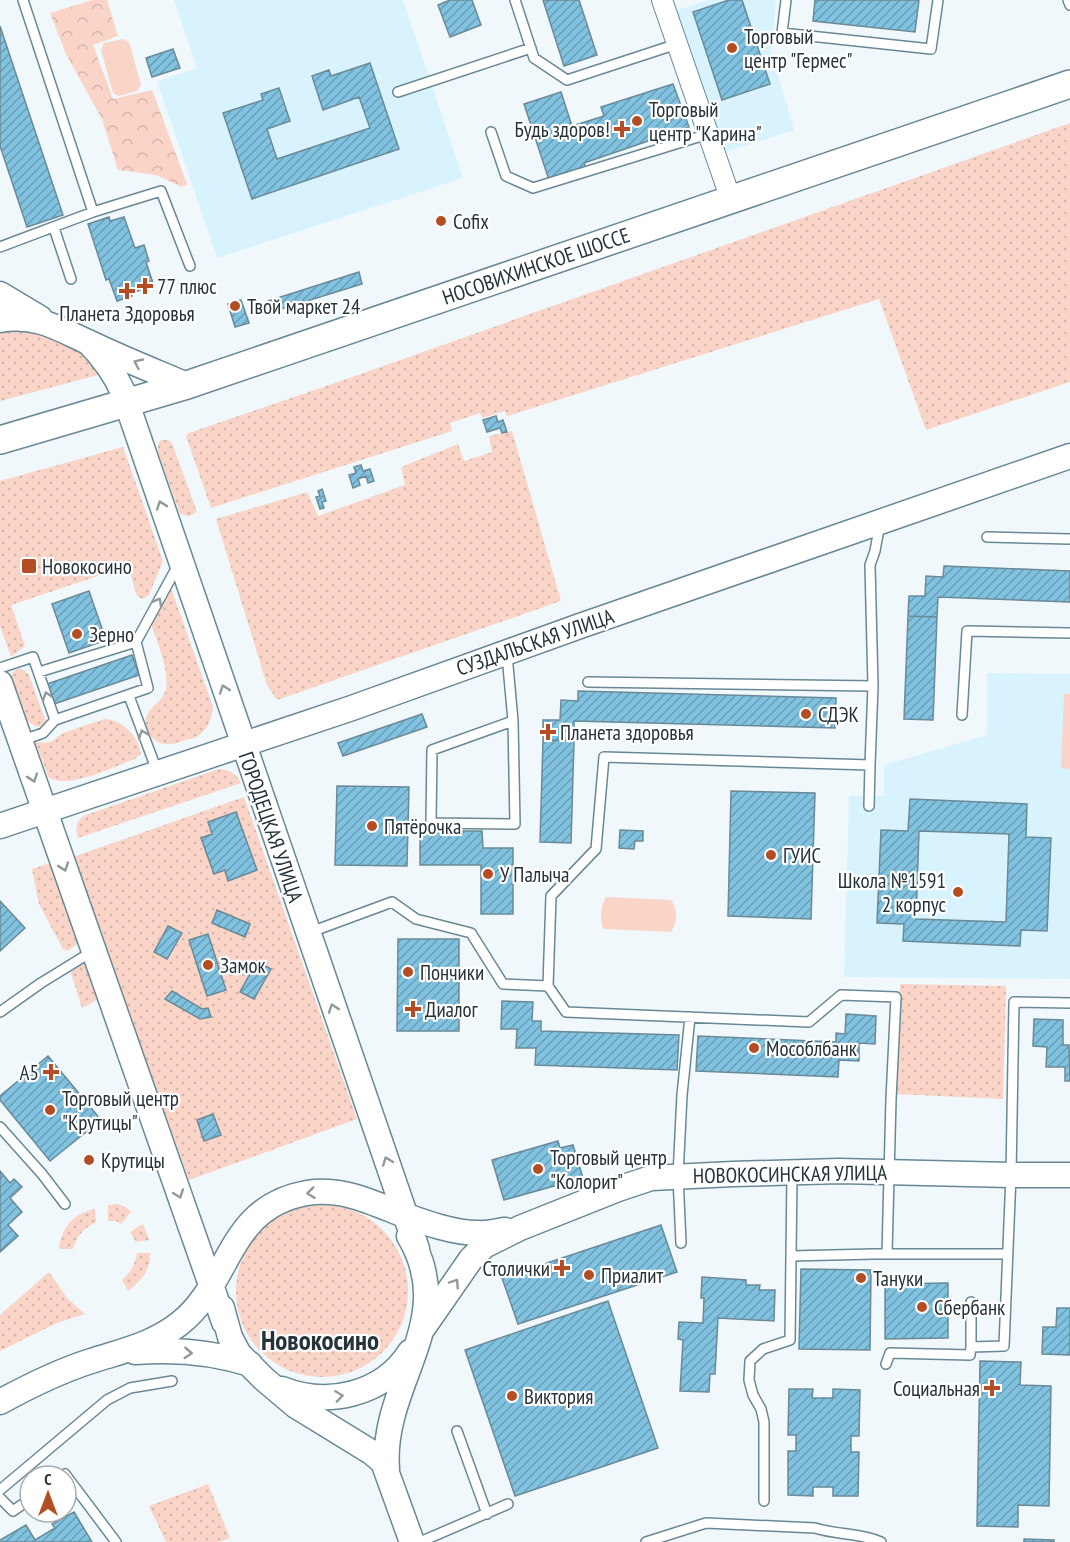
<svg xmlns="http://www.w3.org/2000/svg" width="1070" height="1542" font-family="'PT Sans Narrow',sans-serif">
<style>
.built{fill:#d9f3fe}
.grass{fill:url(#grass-dots)}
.forest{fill:url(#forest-crowns)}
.pitch{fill:#f9d4c7}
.building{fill:url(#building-hatch);stroke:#6b8a98;stroke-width:1.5;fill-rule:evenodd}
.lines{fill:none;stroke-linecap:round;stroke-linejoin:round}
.service-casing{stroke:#698896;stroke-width:12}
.minor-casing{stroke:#698896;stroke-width:22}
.tertiary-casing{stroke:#698896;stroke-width:27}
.secondary-casing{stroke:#698896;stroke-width:30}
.service{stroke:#fff;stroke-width:9}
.minor{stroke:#fff;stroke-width:20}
.tertiary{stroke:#fff;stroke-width:24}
.secondary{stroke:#fff;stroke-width:27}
.oneway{stroke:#92999c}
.poi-dot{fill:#b44d24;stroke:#fff;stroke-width:2}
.labels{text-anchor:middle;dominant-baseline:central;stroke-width:4.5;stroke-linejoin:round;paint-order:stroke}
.poi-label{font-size:21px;fill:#263339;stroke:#fff;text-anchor:start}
.street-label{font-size:21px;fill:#263339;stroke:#fff}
.district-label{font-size:27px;font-weight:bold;fill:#263339;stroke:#fff}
</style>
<defs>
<pattern id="grass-dots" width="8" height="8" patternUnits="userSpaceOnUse" patternTransform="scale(1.5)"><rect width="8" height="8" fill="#f9d4c7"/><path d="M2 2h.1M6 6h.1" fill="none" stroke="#d5b6ac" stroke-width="1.8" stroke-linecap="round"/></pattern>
<pattern id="forest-crowns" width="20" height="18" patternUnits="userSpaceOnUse" patternTransform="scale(1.5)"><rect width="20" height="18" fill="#f9d4c7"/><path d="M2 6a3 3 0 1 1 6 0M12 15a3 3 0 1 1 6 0" fill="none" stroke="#d5b6ac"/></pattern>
<pattern id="building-hatch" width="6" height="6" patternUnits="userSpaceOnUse" patternTransform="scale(1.5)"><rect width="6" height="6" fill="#80c2df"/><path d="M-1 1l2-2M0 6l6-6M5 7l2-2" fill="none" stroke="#699eb6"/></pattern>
</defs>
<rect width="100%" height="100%" fill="#f1f8fb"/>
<path class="built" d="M174 0H403L463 178 217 258 157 81 197 68Z
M708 0H776L771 52 794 130 725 152 677 10Z
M987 673 1070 674V979L844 977 849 796H884V765L987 735Z"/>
<path class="grass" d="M1070 123V382L926 430 879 299 507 416 505 411 482 418 480 413 450 423 452 431 211 508 186 436 189 433 338 382Z
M19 330 40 333 79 349 102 374 0 401V331Z
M512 431 561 601 277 700 267 685 216 519 307 492 318 516 405 485 401 467 458 444 464 461 492 452 489 436Z
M161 440H168L172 443 197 512 189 516 180 514 158 452V444Z
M123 447 163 561 149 595 143 599 137 596 128 566 11 605 25 646 11 657 0 626V481Z
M168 590 172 591 213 707C212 717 208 729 199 735 196 738 190 739 186 740 170 746 155 748 147 729 139 711 163 704 166 689 170 672 156 639 150 621Z
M17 669 24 670 29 675 46 722 42 727C20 727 17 697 11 680L12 673Z
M105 719C122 720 139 736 141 754L135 759C112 767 71 789 49 778L35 742C57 745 51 738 66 732 79 727 92 723 105 719Z
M219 769C231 770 235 773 241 783L78 838C75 828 76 823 83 816Z
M244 797 357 1119 189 1180 73 857Z
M50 863 78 940 77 944 68 951 63 949 39 904 32 869Z
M79 964H85L97 1000 82 1008 71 973 74 967Z
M900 984 1006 986 1003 1099 897 1094Z
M117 1204 124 1206 131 1212 121 1224 116 1221H108V1205Z
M236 1291a86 86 0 1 1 172 0a86 86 0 1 1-172 0Z
M95 1209 96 1222C83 1229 77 1235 73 1249H59C62 1227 72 1214 95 1209Z
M143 1224 149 1240 136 1242 130 1232Z
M137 1253H150C150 1271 142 1280 128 1291L122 1280C131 1272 135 1265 137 1253Z
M49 1272 67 1298 85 1314 57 1323 0 1351V1315Z
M208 1484 230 1538 219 1542H166L149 1506Z"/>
<path class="forest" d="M92 0H107L118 36 93 45 113 99 152 90 187 184 182 187 156 175 118 170 102 119 66 54 50 13Z"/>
<path class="pitch" d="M123 39 129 42 141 85 137 91 119 96 113 93 101 50 104 43Z
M1064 694H1070V769L1061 768Z
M606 897 671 900C678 911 678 920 671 932L603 929C600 917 600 908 606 897Z"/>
<path class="building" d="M450 0H472L481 25 450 37 438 5Z
M543 0H579L597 55 564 66Z
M729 0H742L770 84 722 100 693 12Z
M815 0H919L915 32 813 21Z
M0 26 63 215 27 227 0 146Z
M173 49 180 68 152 77 146 58Z
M370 63 399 149 252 199 223 113 263 100 261 94 279 88 290 121 267 129 277 159 370 128 359 97 323 110 312 76 329 70 331 76Z
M673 84 689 127 584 163 586 168 549 180 524 104 561 92 572 126 604 116 601 107Z
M109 217 110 221 124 217 135 248 144 245 149 261 146 262 154 286 131 293 132 296 117 301 109 279 106 280 88 224Z
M359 272 362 284 271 312 268 301Z
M241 300 249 323 235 327 228 304Z
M496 416 498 422 503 420 507 432 502 433 500 428 487 432 483 420Z
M361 465 363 471 370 469 374 481 368 483 366 476 358 479 360 485 353 488 349 475 356 473 354 467Z
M322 489 326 501 322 502 324 508 320 509 316 497 320 496 318 491Z
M944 566 1070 571V602L938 597 937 617 908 616 909 596H925L926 576 943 577Z
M89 591 106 640 69 653 52 604Z
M908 616 937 617 933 720 904 719Z
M132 655 139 675 54 704 47 684Z
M578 691 836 698 835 728 574 721V741L543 740V720H560L561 700 578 701Z
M422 714 427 727 343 756 338 743Z
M543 740 574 741 571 843 540 842Z
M337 786 409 787 407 866 335 865Z
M731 791 815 793 811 919 728 916Z
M910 799 1027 804 1026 837 1051 838 1047 931 1021 930 1020 946 903 941 904 924 877 923 881 830 908 831ZM919 831 1009 834 1006 922 916 919Z
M236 812 257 870 228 881 225 870 214 874 201 838 212 834 208 822Z
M620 830 643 831V841H635L634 849 619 848Z
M420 831H482L483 848H513V914H481V865H420Z
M0 901 25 928 0 951Z
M217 910 250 924 245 937 212 923Z
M168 926 182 933 167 959 154 952Z
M208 934 226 990 207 996 189 940Z
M398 939H459V1031H397Z
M257 961 271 969 254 999 240 992Z
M172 991 202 1009 208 1008 211 1017 200 1019 165 999Z
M502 1001 533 1002 532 1021H541V1031L679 1035 677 1070 535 1065 536 1048H516L517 1029H501Z
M846 1014 876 1016 875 1044 859 1043V1061L839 1060 838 1077 696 1071 698 1036 836 1042V1033L845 1034Z
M1034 1019 1063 1020V1045H1069L1070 1081H1065V1067H1046L1047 1047 1033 1046Z
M48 1056 101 1120 50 1161 0 1100V1096Z
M213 1114 221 1135 204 1141 197 1120Z
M558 1141 560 1148 573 1145 583 1178 504 1200 492 1160Z
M0 1171 10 1183 14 1179 22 1187 10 1198 22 1212 8 1225 18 1236 0 1252Z
M661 1225 677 1272 518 1324 502 1278Z
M801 1269 871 1270 870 1350 799 1349Z
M702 1277 746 1280V1285H760L759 1290H775L774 1321 718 1318 715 1374H710L709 1392 680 1391 683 1340 678 1339 679 1322 703 1323 704 1298H701Z
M948 1283V1338L885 1339V1284Z
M608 1301 658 1448 515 1496 465 1350Z
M1057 1308H1070V1355L1042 1354 1043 1327H1056Z
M980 1361 1021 1362 1020 1385 1051 1386 1049 1506 1018 1505V1527L977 1526Z
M789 1389H813L812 1398H833V1389L860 1390 859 1436H851V1452H859L858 1496H833V1487H813V1496L788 1495V1451H796V1435H788Z
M74 1512 92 1542H0V1540L26 1525 35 1540 55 1528 52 1524Z
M1024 1539 1054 1540V1542H1024Z"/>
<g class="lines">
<g class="service-casing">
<path id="service" d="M23 0 93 212
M515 0 534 58 567 80 677 44
M786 0 782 33 931 49 938 0
M1068 0 1070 5
M398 92 531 48
M491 132 506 176 533 188 708 134
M54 228 71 279
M0 247 93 212 161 191 190 266
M880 523 875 551 870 565 873 686 870 765 604 757 596 849 551 896 548 986 566 1012 809 1022 841 995 896 997 891 1099 887 1254
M987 537 1070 539
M507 655 513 721 515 824 431 823 432 750 513 721
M0 668 33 657 55 720
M39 672 136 642 178 565
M588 682 873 686
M129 696 157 771
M962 715 967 631 1070 633
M23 740 43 733 55 720 148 688 136 642
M869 806 870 765
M308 933 392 902 416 919 471 933 503 984 548 986
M0 1012 41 983 93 951
M0 1127 42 1174 65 1204
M681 1243 678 1176 682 1095 690 1017
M791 1256 873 1254H1007
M971 1302V1347L1004 1346 1011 1175 1014 1002 1070 1003
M886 1364 890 1353 970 1355 971 1347
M457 1431 487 1514
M62 1476 65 1474 116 1542
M0 1490 107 1400 130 1388 172 1381
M0 1498 13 1511 30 1499
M764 1501V1422L761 1409 753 1395 749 1380 750 1361 763 1349 790 1340 792 1174
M420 1542 508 1504
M646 1542 706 1523 815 1528C837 1535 861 1533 881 1542"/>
</g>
<g class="minor-casing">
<path id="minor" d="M662 0 731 200"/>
</g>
<g class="tertiary-casing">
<path id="tertiary" d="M0 294 40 318
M0 320C37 314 57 328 88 342 121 358 154 371 187 385
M88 342C104 358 114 372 123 392L417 1249
M0 683 224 1322
M0 826 352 708 580 626 1070 456
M222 1308 230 1337 239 1354 264 1379 296 1406 371 1452 383 1462 412 1542
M421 1331 471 1259 484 1246 520 1228 618 1189 651 1178 733 1174 839 1171 1011 1175H1070
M135 1352C173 1349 213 1352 250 1364
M282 1389C327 1407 383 1395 410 1352
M0 1402C29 1386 60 1371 91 1361 122 1351 152 1345 179 1324 232 1283 226 1207 307 1193 342 1187 373 1203 404 1215 426 1223 454 1233 478 1233 487 1234 497 1231 505 1230
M387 1469C380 1383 460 1321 409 1236"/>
</g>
<g class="secondary-casing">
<path id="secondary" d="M0 440 187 385 1070 84"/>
</g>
<use href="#service" class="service"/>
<use href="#minor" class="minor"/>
<use href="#tertiary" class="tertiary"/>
<use href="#secondary" class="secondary"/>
</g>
<defs><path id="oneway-chevron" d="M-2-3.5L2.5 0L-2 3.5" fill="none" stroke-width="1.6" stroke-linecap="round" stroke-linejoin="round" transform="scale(1.5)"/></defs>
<g class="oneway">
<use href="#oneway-chevron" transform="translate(138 363) rotate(-155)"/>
<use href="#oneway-chevron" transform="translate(161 505) rotate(-109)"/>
<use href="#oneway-chevron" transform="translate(158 602) rotate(-61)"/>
<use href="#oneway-chevron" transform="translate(224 689) rotate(-109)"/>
<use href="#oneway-chevron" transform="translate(47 696) rotate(-109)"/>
<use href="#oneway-chevron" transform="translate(143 734) rotate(-110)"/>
<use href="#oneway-chevron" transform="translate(33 778) rotate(71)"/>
<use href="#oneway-chevron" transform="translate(64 867) rotate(71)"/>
<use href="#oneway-chevron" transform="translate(333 1008) rotate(-109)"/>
<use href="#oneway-chevron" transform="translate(387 1161) rotate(-110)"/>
<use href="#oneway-chevron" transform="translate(311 1193) rotate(173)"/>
<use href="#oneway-chevron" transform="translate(179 1194) rotate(70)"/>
<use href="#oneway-chevron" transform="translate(455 1283) rotate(-56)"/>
<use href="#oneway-chevron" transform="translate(188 1353) rotate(4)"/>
<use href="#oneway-chevron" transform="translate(339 1396) rotate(-8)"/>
</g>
<g class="poi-dot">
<circle cx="732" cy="48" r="6"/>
<circle cx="637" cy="121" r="6"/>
<path d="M619 120h6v6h6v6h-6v6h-6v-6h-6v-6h6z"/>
<circle cx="441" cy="221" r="6"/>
<path d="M142 277h6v6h6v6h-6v6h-6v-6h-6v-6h6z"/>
<path d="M124 282h6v6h6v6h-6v6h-6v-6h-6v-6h6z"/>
<circle cx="235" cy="306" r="6"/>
<rect x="21" y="558" width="16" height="16" rx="3"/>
<circle cx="77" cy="634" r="6"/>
<circle cx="806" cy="714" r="6"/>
<path d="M545 723h6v6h6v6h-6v6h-6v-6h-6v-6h6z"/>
<circle cx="372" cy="826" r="6"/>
<circle cx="771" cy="855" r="6"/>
<circle cx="488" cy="874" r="6"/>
<circle cx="958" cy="892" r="6"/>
<circle cx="208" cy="965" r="6"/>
<circle cx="408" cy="972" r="6"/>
<path d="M410 1000h6v6h6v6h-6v6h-6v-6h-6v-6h6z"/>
<circle cx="754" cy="1048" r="6"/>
<path d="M48 1063h6v6h6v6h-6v6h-6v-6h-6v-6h6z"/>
<circle cx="50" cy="1110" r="6"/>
<circle cx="89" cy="1160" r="6"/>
<circle cx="538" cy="1169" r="6"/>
<path d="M559 1259h6v6h6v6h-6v6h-6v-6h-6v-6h6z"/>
<circle cx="589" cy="1275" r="6"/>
<circle cx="861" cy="1278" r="6"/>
<circle cx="922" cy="1307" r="6"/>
<path d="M989 1379h6v6h6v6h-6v6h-6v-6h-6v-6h6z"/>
<circle cx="512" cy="1396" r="6"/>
</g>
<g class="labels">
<g class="poi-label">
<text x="744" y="36">Торговый<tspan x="744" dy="24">центр "Гермес"</tspan></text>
<text x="649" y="109">Торговый<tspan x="649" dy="24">центр "Карина"</tspan></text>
<text x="610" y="129" text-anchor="end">Будь здоров!</text>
<text x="453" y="221">Cofix</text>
<text x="157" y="286">77 плюс</text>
<text x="247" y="306">Твой маркет 24</text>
<text x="127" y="313" text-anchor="middle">Планета Здоровья</text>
<text x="42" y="566">Новокосино</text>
<text x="89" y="634">Зерно</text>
<text x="818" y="714">СДЭК</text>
<text x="560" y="732">Планета здоровья</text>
<text x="384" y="826">Пятёрочка</text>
<text x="783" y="855">ГУИС</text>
<text x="500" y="874">У Палыча</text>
<text x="946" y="880" text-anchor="end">Школа №1591<tspan x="946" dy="24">2 корпус</tspan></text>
<text x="220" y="965">Замок</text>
<text x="420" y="972">Пончики</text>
<text x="425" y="1009">Диалог</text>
<text x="766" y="1048">Мособлбанк</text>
<text x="39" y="1072" text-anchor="end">А5</text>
<text x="62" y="1098">Торговый центр<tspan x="62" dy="24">"Крутицы"</tspan></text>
<text x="550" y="1157">Торговый центр<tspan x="550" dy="24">"Колорит"</tspan></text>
<text x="101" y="1160">Крутицы</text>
<text x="550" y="1268" text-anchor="end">Столички</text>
<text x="601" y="1275">Приалит</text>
<text x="873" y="1278">Тануки</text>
<text x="934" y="1307">Сбербанк</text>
<text x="980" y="1388" text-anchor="end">Социальная</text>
<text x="524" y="1396">Виктория</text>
</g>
<g class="street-label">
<text transform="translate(536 266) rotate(-19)">НОСОВИХИНСКОЕ ШОССЕ</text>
<text transform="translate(535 642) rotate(-19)">СУЗДАЛЬСКАЯ УЛИЦА</text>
<text transform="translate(271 827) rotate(71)">ГОРОДЕЦКАЯ УЛИЦА</text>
<text transform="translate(790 1174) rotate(-1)">НОВОКОСИНСКАЯ УЛИЦА</text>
</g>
<g class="district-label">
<text x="320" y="1340">Новокосино</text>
</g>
</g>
<g transform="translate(48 1494)"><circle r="28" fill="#ffffff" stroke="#a8adb0" stroke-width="1.5"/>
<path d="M0-4.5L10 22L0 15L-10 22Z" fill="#b44d24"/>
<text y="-9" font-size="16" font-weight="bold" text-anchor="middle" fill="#263339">С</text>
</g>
</svg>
